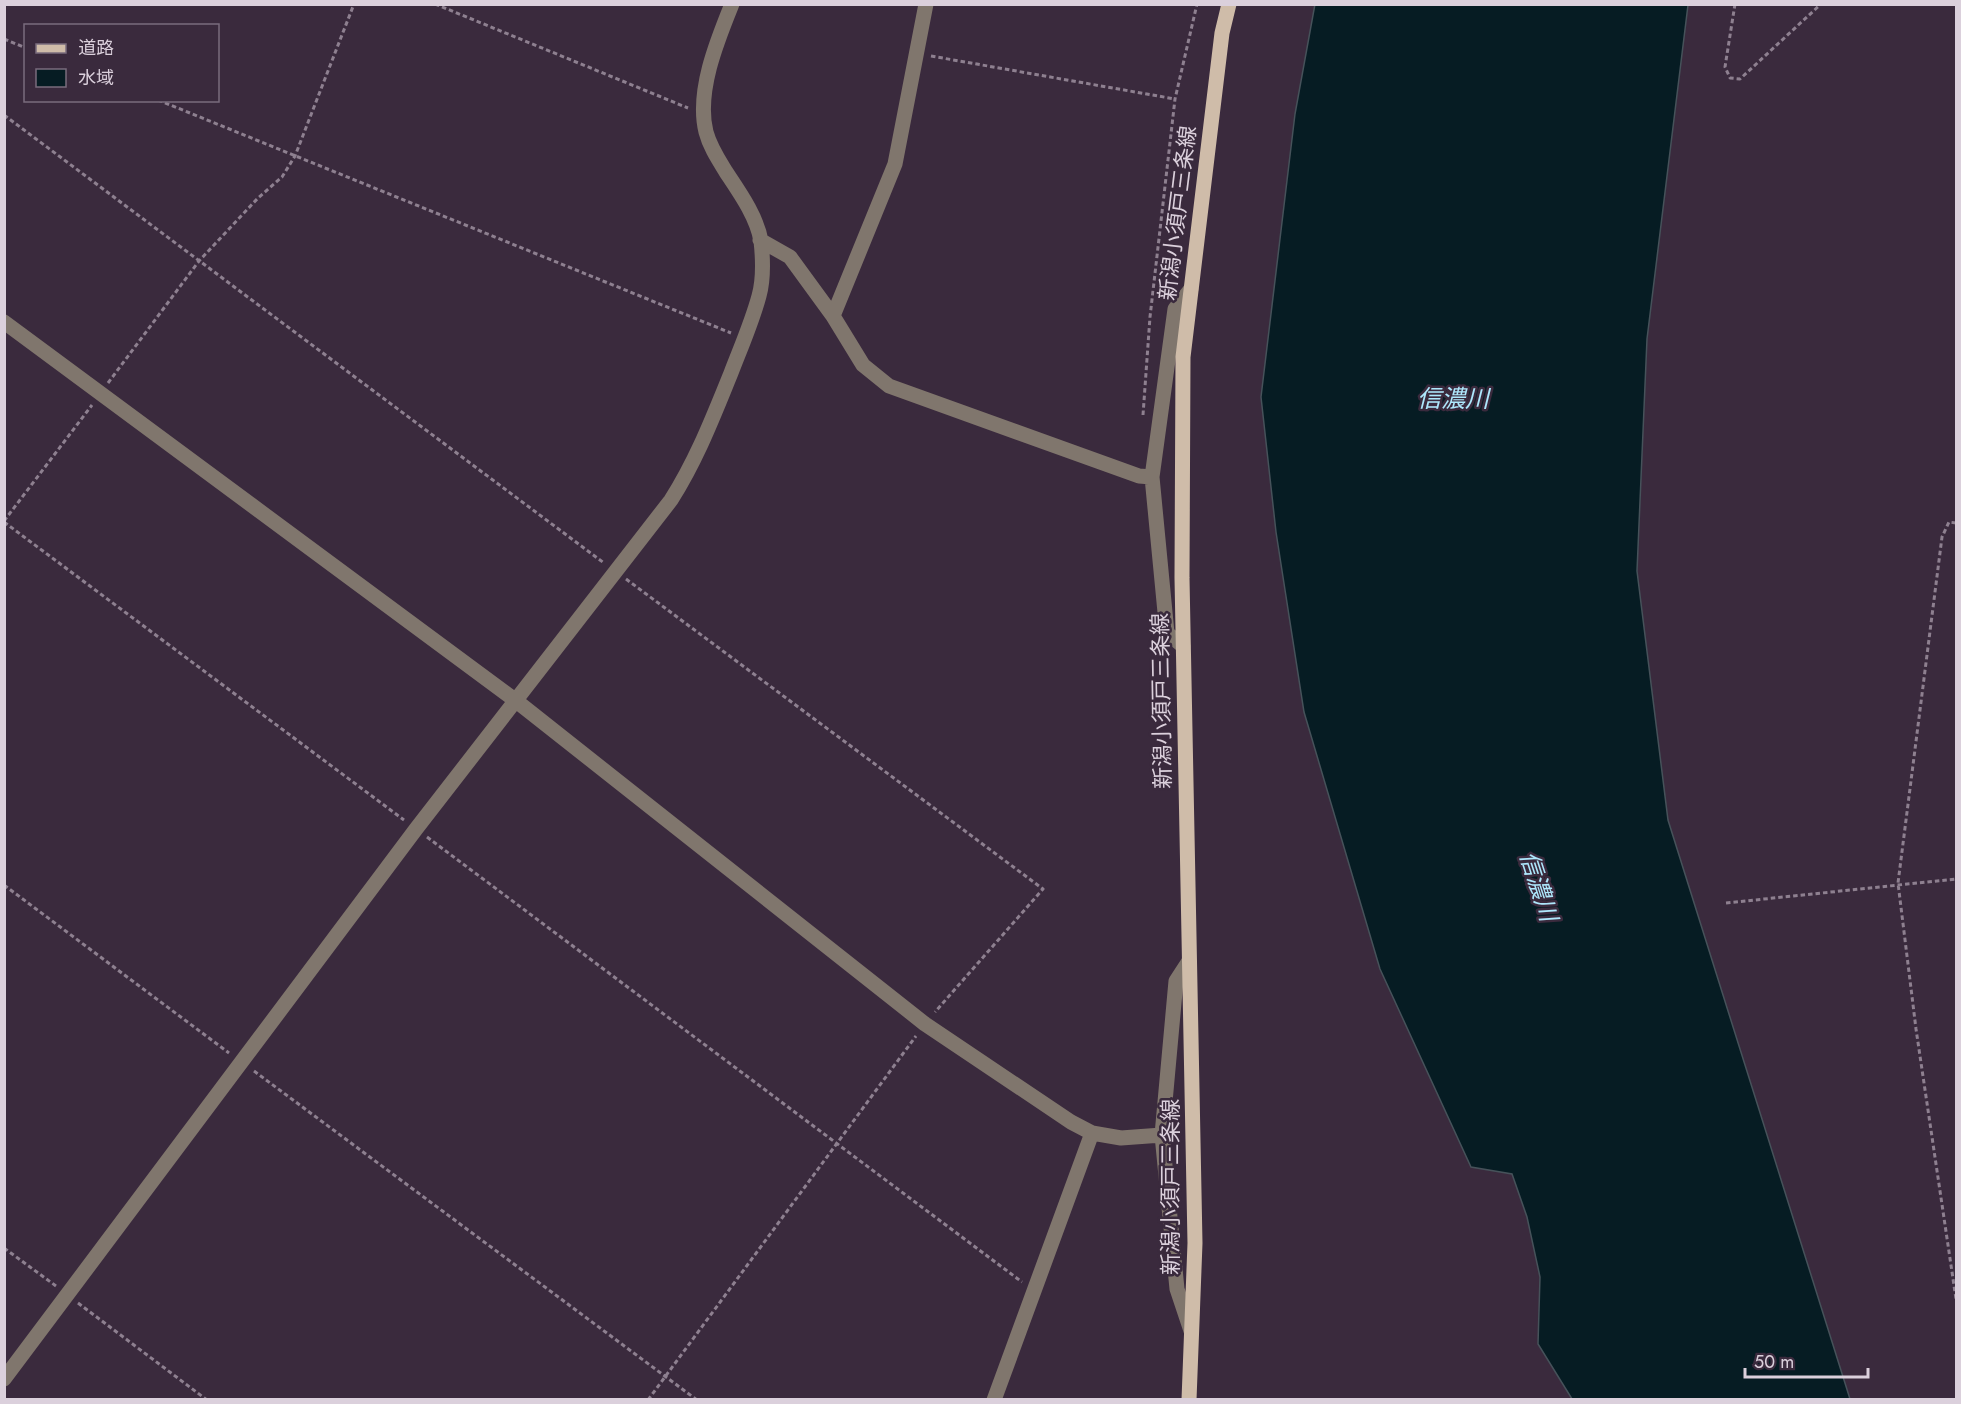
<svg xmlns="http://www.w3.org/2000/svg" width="1961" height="1404" font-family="Jost,'Noto Sans JP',sans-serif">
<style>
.water{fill:#061c23;stroke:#46525a;stroke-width:1.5}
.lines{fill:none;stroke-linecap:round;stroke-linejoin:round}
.path{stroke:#8e8090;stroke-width:3;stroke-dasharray:4.5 3;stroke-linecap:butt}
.minor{stroke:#80766d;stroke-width:15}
.major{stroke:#cfbca9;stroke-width:15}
.labels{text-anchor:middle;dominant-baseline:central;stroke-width:5;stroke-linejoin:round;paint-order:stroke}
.street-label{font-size:22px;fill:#dbd0dc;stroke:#3a2a3d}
.water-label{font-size:24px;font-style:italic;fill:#aee7fc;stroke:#3a2a3d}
</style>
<rect width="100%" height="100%" fill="#3a2a3d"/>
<path class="water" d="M1315 4 1688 5 1647 339 1637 571 1668 820 1850 1399H1572L1538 1344 1540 1277 1527 1217 1512 1174 1471 1167 1380 969 1304 712 1276 532 1261 397 1295 114Z"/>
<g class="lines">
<path class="path" d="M435 4 688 108
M1735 4 1725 67 1730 78 1740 79 1821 4
M4 39 26 48
M931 56 1175 99
M158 100 731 333
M4 115 604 563
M108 383 199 261 258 198 282 177 295 156 354 4
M1143 415 1150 317 1175 99 1197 4
M4 521 92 405
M4 522 404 820
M1956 523 1949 522 1942 537 1898 883 1916 1029 1956 1299
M626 579 1043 889 935 1012
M427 837 1022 1282
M4 885 229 1053
M1726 903 1956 879
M254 1071 697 1400
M4 1248 56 1286
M78 1303 207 1400
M648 1400 916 1036"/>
<path class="minor" d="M760 240 790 257 833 316 863 365 889 386 1139 476 1152 477
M833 316 895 164 926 4
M4 322 515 700 925 1024 1071 1122 1092 1133 1121 1138 1162 1135
M1183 646 1167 633 1152 477 1175 309 1191 289
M1189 961 1176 981 1162 1135 1177 1289 1191 1331
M4 1379 416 829 671 500C697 459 713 417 731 373 741 347 752 322 759 296 764 278 763 259 761 241 757 217 740 193 726 172 718 159 710 147 706 132 696 92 717 41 732 4
M994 1400 1092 1133"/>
<path class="major" d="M1189 1400 1195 1243 1182 578 1183 357 1222 33 1229 4"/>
</g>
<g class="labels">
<g class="street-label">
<text transform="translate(1177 213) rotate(-83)">新潟小須戸三条線</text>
<text transform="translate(1161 701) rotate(-91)">新潟小須戸三条線</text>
<text transform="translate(1170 1187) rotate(-90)">新潟小須戸三条線</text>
</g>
<g class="water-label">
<text x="1453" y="398">信濃川</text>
<text transform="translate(1539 886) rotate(72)">信濃川</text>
</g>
</g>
<rect width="1961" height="1404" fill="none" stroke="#dbd0dc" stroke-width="12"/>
<rect x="24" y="24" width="195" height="78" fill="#3a2a3d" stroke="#7a6c7d" stroke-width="1.5"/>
<rect x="36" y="44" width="30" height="9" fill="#cfbca9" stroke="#7a6c7d" stroke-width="1.5"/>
<text x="78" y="54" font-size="18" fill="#dbd0dc">道路</text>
<rect x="36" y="69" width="30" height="18" fill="#061c23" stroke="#7a6c7d" stroke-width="1.5"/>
<text x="78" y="84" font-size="18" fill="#dbd0dc">水域</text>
<path d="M1745 1368v9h123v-9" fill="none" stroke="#dbd0dc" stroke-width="3"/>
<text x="1754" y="1368" font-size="18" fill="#dbd0dc" stroke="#3a2a3d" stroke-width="4.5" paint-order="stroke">50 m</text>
</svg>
